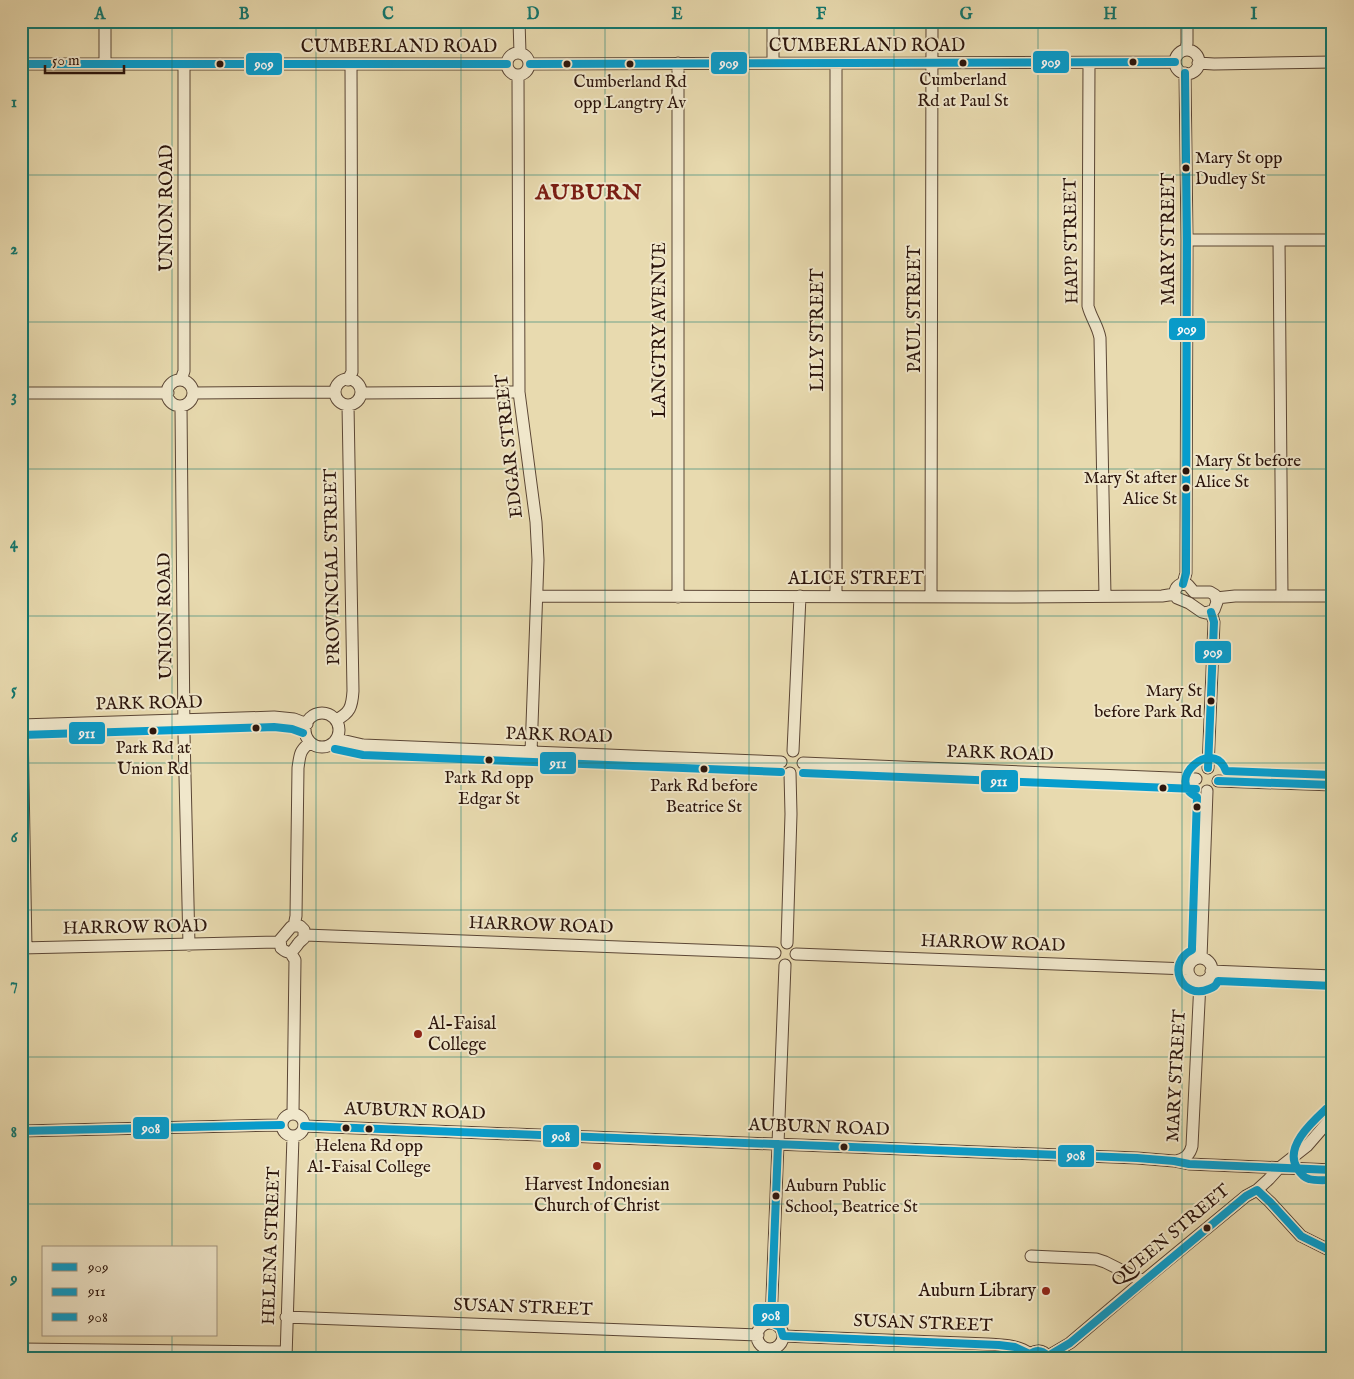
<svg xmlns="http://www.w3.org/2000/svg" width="1354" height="1379" font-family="'IM FELL English',serif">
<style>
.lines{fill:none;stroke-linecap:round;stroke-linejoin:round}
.minor-casing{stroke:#5b4635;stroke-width:13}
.minor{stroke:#f0e7cb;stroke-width:11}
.bus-1-casing{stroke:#f0e7cb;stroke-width:11}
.bus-2-casing{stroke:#f0e7cb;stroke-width:11}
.bus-3-casing{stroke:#f0e7cb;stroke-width:11}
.bus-1{stroke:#079dcd;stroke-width:8}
.bus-2{stroke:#079dcd;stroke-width:8}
.bus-3{stroke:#079dcd;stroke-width:8}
.grid{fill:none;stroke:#0f766e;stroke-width:1;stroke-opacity:0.55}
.bus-dot{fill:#2c150c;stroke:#f0e7cb;stroke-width:2}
.poi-dot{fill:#8f2418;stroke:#f0e7cb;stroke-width:2}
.labels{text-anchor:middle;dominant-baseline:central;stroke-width:4;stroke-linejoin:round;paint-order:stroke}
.bus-label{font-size:17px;fill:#2c150c;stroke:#f0e7cb}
.street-label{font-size:18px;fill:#2c150c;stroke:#f0e7cb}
.poi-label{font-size:18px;fill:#2c150c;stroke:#f0e7cb;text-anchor:start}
.district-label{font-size:22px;font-weight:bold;letter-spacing:1px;fill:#7a1f14;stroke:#f0e7cb}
.line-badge{stroke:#f0e7cb;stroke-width:2}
.badge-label{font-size:14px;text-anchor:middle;font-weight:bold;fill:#fff}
.neatline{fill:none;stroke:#0f766e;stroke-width:2}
.grid-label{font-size:16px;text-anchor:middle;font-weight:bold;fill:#0f766e}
</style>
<rect width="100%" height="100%" fill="#e8daaf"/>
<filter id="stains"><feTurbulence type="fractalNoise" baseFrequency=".004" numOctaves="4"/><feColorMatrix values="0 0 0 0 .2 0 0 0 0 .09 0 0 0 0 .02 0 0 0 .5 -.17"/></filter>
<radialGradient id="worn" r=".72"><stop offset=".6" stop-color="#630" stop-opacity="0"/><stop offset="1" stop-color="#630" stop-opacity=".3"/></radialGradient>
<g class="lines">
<g class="minor-casing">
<path id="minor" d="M519 21 520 53
M1186 50 1187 43V21
M1175 62a12 12 0 1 1 24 0a12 12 0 1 1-24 0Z
M507 64a11 11 0 1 1 22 0a11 11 0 1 1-22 0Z
M773 63V21
M1089 63 1088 306C1091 318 1098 326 1100 338L1105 596
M1198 63 1214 64 1333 62
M21 64H507
M105 64V21
M530 64 1175 62
M836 64V596
M518 76 519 392 536 522 538 560 531 752
M1187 240H1333
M1279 240 1282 596
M21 371V64
M335 392a13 13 0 1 1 26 0a13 13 0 1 1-26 0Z
M181 380 184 371V65
M348 380 352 372 351 64
M167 393a13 13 0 1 1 26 0a13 13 0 1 1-26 0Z
M21 393H168
M193 393 335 392
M361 393 519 392
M181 406 184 734 189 945
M21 422 22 725 26 948
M1181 584 1188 585 1194 592H1210L1215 595 1217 602 1214 610 1206 613 1202 612 1189 603 1177 598C1173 593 1175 587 1181 584Z
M1183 584 1186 573 1187 240 1185 73
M537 596 1014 597 1162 596 1175 594
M931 596 932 21
M678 597V63
M1216 598 1235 596H1333
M305 730a17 17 0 1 1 34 0a17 17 0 1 1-34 0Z
M336 720C350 713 352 707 353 691L348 405
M21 725 274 717 294 719 307 724
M337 739 363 745 781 762
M793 751 800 596
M803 763 1196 779
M1208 768 1214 622 1211 612
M1218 781 1333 785
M294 926 296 916 298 768C300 753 300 751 310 742
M294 926H300L304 930V938C302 940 299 942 298 944 292 952 290 956 281 948L280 940 291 927Z
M305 935 775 953
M787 943 791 814 790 773
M21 948 279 942
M290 952 295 960 293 1113
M796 954 1188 969
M1201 958 1207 791
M1188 970a12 12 0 1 1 24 0a12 12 0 1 1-24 0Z
M1211 971 1333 976
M282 1125a11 11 0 1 1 22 0a11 11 0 1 1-22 0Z
M304 1126 1137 1158 1174 1161 1189 1164 1333 1170
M21 1131 281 1125
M1176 1161C1185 1159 1190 1155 1192 1146L1200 982
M1257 1190 1270 1202 1301 1236 1333 1252
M1031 1256 1096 1259 1105 1262 1143 1281
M286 1317 758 1335
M771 1323 785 965
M757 1336a13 13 0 1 1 26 0a13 13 0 1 1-26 0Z
M783 1336 988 1344C1003 1345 1018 1345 1030 1354
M21 1349 286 1352
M1048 1356 1070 1343 1143 1281 1246 1196 1257 1190 1269 1179 1279 1168 1307 1146 1333 1116
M286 1358 293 1136
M1027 1358C1033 1349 1043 1348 1048 1358"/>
</g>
<use href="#minor" class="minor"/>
<g class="bus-1-casing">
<path id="bus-1" d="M21 64H507
M530 64 1175 62
M1183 584 1186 573 1187 240 1185 73
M1208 768 1214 622 1211 612
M1218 781 1333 785"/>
</g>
<g class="bus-2-casing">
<path id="bus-2" d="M21 735 274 727 292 729 303 733
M335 749 363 755 781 772
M803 773 1196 789
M1333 986 1218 981C1216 986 1214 987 1209 989 1182 1001 1165 963 1192 950V947L1197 797C1163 781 1213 736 1226 771L1333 775
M1326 1109C1312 1122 1284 1147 1297 1168 1300 1173 1304 1178 1309 1179 1316 1181 1325 1180 1333 1180"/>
</g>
<g class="bus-3-casing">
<path id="bus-3" d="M304 1126 1137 1158 1174 1161 1189 1164 1333 1170
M21 1131 281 1125
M778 1144 771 1323 780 1327 783 1336 999 1345 1015 1347 1030 1354C1037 1349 1042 1350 1048 1356L1070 1343 1246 1196 1257 1190 1270 1202 1301 1236 1333 1252"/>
</g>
<use href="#bus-1" class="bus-1"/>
<use href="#bus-2" class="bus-2"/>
<use href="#bus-3" class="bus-3"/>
</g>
<path class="grid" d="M172 21V1248M316 21V1358M461 21V1358M605 21V1358M749 21V1358M894 21V1358M1038 21V1358M1182 21V1358M21 175H1333M21 322H1333M21 469H1333M21 616H1333M21 763H1333M21 910H1333M21 1057H1333M21 1204H1333M172 1335V1358"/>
<g class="bus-dot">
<circle cx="1133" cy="62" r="4.5"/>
<circle cx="963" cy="63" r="4.5"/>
<circle cx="220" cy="64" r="4.5"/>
<circle cx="567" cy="64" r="4.5"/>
<circle cx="630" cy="64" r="4.5"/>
<circle cx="1186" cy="168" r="4.5"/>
<circle cx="1186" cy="471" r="4.5"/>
<circle cx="1186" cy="488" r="4.5"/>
<circle cx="1211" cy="701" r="4.5"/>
<circle cx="256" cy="728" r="4.5"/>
<circle cx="153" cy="731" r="4.5"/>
<circle cx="489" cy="760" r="4.5"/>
<circle cx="704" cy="769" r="4.5"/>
<circle cx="1163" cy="788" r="4.5"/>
<circle cx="1197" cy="807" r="4.5"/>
<circle cx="346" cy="1128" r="4.5"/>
<circle cx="369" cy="1129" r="4.5"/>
<circle cx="844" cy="1147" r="4.5"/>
<circle cx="776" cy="1196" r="4.5"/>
<circle cx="1207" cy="1228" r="4.5"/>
</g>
<g class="poi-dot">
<circle cx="418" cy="1034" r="5"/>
<circle cx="597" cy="1166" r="5"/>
<circle cx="1046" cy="1291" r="5"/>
</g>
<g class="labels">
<g class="bus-label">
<text x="963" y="80">Cumberland<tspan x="963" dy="21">Rd at Paul St</tspan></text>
<text x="630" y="82">Cumberland Rd<tspan x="630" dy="21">opp Langtry Av</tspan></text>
<text x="1195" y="158" text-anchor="start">Mary St opp<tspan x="1195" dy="21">Dudley St</tspan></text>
<text x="1195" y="461" text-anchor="start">Mary St before<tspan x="1195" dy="21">Alice St</tspan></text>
<text x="1177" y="478" text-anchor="end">Mary St after<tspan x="1177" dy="21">Alice St</tspan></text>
<text x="1202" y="691" text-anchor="end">Mary St<tspan x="1202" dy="21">before Park Rd</tspan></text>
<text x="153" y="748">Park Rd at<tspan x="153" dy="21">Union Rd</tspan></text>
<text x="489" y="778">Park Rd opp<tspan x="489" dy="21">Edgar St</tspan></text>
<text x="704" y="786">Park Rd before<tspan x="704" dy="21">Beatrice St</tspan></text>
<text x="369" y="1146">Helena Rd opp<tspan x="369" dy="21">Al-Faisal College</tspan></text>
<text x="785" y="1186" text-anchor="start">Auburn Public<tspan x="785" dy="21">School, Beatrice St</tspan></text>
</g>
<g class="street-label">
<text x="867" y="46">CUMBERLAND ROAD</text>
<text x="399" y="47">CUMBERLAND ROAD</text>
<text transform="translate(167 208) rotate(-90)">UNION ROAD</text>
<text transform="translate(1169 239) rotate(-90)">MARY STREET</text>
<text transform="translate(1072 241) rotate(-91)">HAPP STREET</text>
<text transform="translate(915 309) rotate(-90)">PAUL STREET</text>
<text transform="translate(660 330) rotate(-90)">LANGTRY AVENUE</text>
<text transform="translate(818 330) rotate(-90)">LILY STREET</text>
<text transform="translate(510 446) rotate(-96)">EDGAR STREET</text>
<text transform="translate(333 567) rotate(-91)">PROVINCIAL STREET</text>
<text x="856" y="579">ALICE STREET</text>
<text transform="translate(166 616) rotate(-91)">UNION ROAD</text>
<text transform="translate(149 704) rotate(-1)">PARK ROAD</text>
<text transform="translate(559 736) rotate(2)">PARK ROAD</text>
<text transform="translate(1000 754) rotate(2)">PARK ROAD</text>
<text transform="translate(541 926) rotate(2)">HARROW ROAD</text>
<text transform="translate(135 928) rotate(-1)">HARROW ROAD</text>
<text transform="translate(993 944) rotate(2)">HARROW ROAD</text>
<text transform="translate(1177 1076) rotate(-87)">MARY STREET</text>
<text transform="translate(415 1112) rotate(2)">AUBURN ROAD</text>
<text transform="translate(819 1128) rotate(2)">AUBURN ROAD</text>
<text transform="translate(1171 1236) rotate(-40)">QUEEN STREET</text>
<text transform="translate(272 1246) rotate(-88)">HELENA STREET</text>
<text transform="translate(523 1308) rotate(2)">SUSAN STREET</text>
<text transform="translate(923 1324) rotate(2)">SUSAN STREET</text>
</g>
<g class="poi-label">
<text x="428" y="1024">Al-Faisal<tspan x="428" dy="21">College</tspan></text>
<text x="597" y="1185" text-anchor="middle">Harvest Indonesian<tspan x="597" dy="21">Church of Christ</tspan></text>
<text x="1036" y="1291" text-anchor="end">Auburn Library</text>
</g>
<g class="district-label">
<text x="589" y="193">AUBURN</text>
</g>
</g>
<g class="line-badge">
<rect x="1032" y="50" width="38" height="24" rx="5" fill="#079dcd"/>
<rect x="710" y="51" width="38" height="24" rx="5" fill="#079dcd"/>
<rect x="245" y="52" width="38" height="24" rx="5" fill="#079dcd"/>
<rect x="1168" y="317" width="38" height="24" rx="5" fill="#079dcd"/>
<rect x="1194" y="640" width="38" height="24" rx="5" fill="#079dcd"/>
<rect x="68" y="721" width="38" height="24" rx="5" fill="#079dcd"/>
<rect x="539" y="751" width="38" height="24" rx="5" fill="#079dcd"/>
<rect x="980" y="769" width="39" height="24" rx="5" fill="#079dcd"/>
<rect x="132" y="1116" width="38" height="24" rx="5" fill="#079dcd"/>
<rect x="542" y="1124" width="38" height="24" rx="5" fill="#079dcd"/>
<rect x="1057" y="1144" width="38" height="24" rx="5" fill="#079dcd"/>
<rect x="752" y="1303" width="38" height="24" rx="5" fill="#079dcd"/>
</g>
<g class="badge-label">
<text x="1051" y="67">909</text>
<text x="729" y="68">909</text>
<text x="264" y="69">909</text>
<text x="1187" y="334">909</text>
<text x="1213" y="657">909</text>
<text x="87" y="738">911</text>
<text x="558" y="768">911</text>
<text x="999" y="786">911</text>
<text x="151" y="1133">908</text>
<text x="561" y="1141">908</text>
<text x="1076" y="1160">908</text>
<text x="771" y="1320">908</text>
</g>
<rect width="1354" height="1379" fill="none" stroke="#e8daaf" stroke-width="55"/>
<rect x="42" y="1246" width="175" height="90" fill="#f0e7cb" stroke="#a2937f"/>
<rect x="52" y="1263" width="25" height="8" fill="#079dcd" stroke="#a2937f"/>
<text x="88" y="1272" font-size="15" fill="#2c150c">909</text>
<rect x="52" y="1288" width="25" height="8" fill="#079dcd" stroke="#a2937f"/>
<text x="88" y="1296" font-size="15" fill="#2c150c">911</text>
<rect x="52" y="1313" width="25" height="8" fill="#079dcd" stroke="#a2937f"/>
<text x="88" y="1322" font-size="15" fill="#2c150c">908</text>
<path d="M45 65v8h79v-8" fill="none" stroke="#2c150c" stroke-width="2.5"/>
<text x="52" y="65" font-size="15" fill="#2c150c" stroke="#f0e7cb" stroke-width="4" paint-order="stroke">50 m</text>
<rect x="28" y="28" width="1298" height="1324" class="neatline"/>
<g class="grid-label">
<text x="100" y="19">A</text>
<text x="244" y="19">B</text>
<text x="388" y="19">C</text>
<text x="533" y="19">D</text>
<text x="677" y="19">E</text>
<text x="821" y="19">F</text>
<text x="966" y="19">G</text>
<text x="1110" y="19">H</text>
<text x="1254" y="19">I</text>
<text x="14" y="107">1</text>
<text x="14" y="254">2</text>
<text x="14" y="401">3</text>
<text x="14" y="548">4</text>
<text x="14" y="695">5</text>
<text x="14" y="842">6</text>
<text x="14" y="989">7</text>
<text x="14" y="1137">8</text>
<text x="14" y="1284">9</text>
</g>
<rect width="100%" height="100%" filter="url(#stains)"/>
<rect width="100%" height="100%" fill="url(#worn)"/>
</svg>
